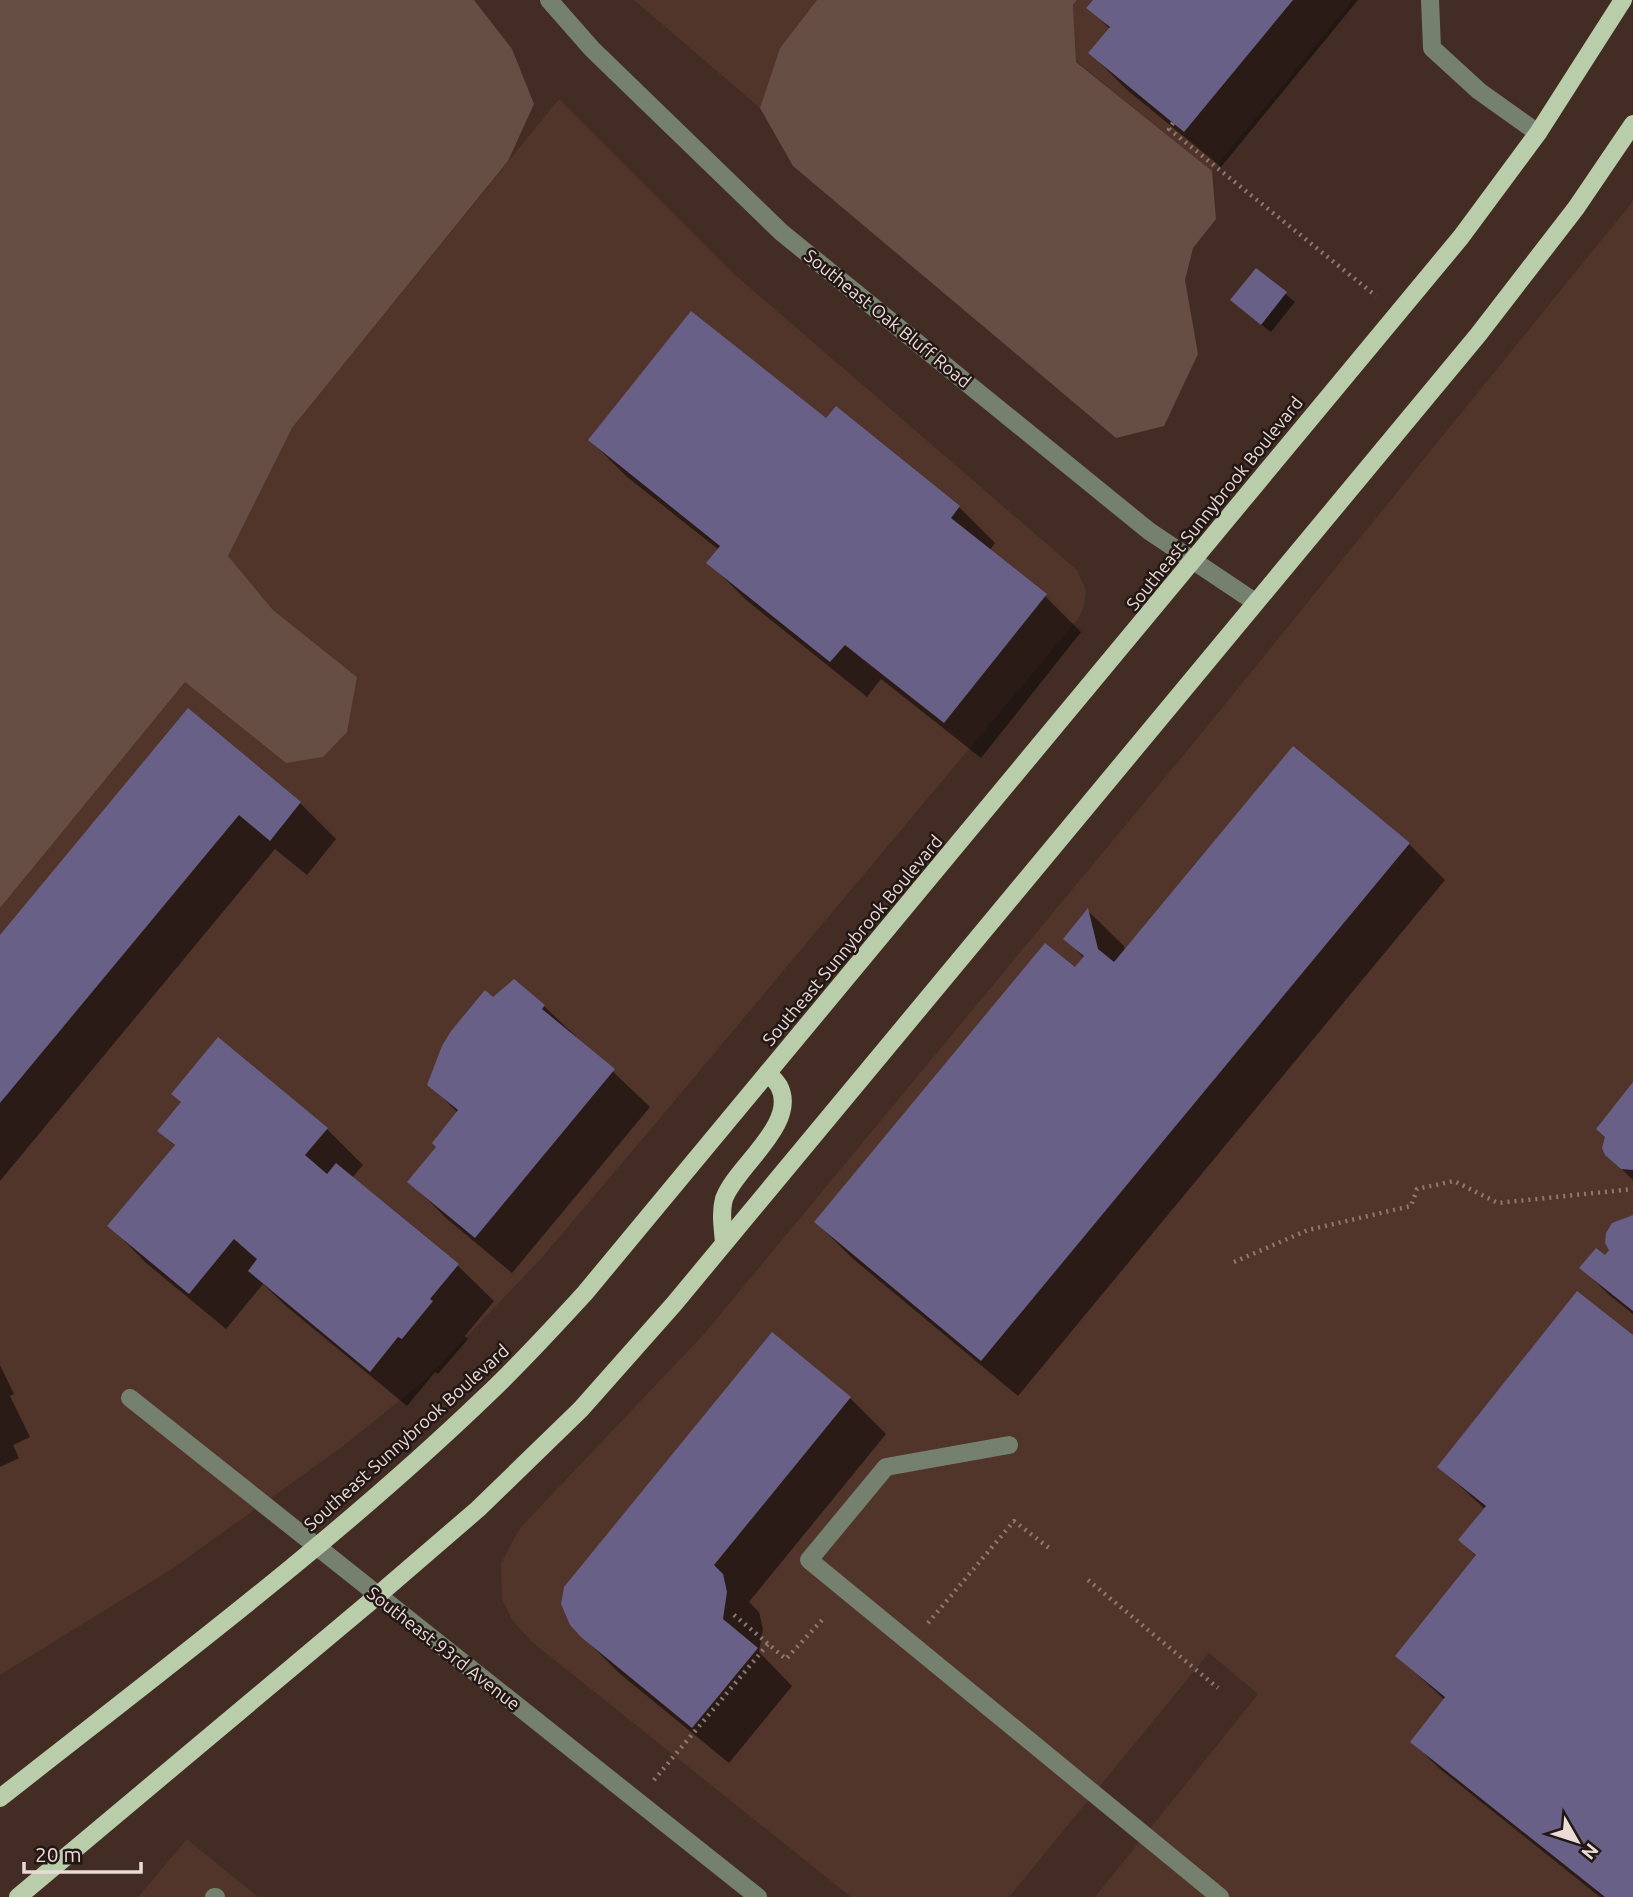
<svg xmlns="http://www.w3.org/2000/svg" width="1633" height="1897" font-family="Ubuntu,sans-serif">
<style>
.built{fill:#51342a}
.green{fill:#674e45}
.shadow{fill:#0007}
.building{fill:#686086}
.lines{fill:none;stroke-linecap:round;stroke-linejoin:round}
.path{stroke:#8c7972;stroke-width:4.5;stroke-dasharray:2 5;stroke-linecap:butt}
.minor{stroke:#76806f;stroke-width:18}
.major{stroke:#bacdab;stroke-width:18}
.labels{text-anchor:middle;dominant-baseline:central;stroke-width:5;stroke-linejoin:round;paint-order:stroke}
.street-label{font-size:18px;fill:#eadbd6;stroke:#221714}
</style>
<rect width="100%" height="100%" fill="#422c24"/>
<path class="built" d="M634 0H817L780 48 760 108Z
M1077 0H1353L1212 171 1076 61 1073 5Z
M559 99 732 272 1077 570 1086 590 1084 608 1077 620 651 1129 539 1261 424 1381 342 1447 172 1569 0 1675V908L185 682 286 763 357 677 273 610 228 556 292 428Z
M1633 201V1897H1095L1258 1694 1209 1653 1009 1897H851L532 1642 512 1620 502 1599 501 1563 520 1528 704 1334 1205 729Z
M187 1839 258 1897H138Z"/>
<path class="green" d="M0 0H474L512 49 534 104 508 161 292 428 228 556 273 610 357 677 347 732 323 757 286 763 185 682 0 908Z
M817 0H1077L1073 5 1076 62 1212 171 1216 219 1193 248 1185 280 1198 354 1164 426 1116 438 793 166 760 108 780 48Z"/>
<path class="shadow" d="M1095 0H1358L1221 167 1126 89 1090 53 1110 29 1089 8Z
M1256 270 1295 302 1271 332 1241 309Z
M836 409 959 507 995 543 989 551 1045 596 1081 632 981 758 881 679 867 697 745 599 709 563 719 550 626 476 590 440 826 421Z
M189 711 300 803 336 839 307 875 275 849 0 1181V938Z
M1409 844 1445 880 1018 1396 852 1258 816 1222 1075 970 1084 958 1065 938 1088 911 1124 946 1125 952Z
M514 981 544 1006 650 1107 512 1273 446 1218 410 1182 438 1147 458 1113 429 1084 493 999Z
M1633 1086V1180L1606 1154Z
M173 1094 327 1129 363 1165 352 1178 458 1266 494 1301 465 1336 468 1339 438 1374 435 1372 407 1406 286 1306 263 1284 226 1329 145 1262 110 1226 176 1147 160 1131 182 1103Z
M1633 1217V1314L1609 1295 1582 1268 1605 1258Z
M1633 1338V1897H1600L1440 1769 1412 1742 1445 1700 1397 1656 1477 1557 1460 1540 1485 1509 1439 1467Z
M0 1365 14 1394 10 1396 30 1437 13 1445 19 1458 0 1467Z
M850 1398 886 1434 749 1602 759 1612 763 1629 759 1652 792 1686 729 1763 619 1673 582 1636Z"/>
<path class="building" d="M1093 0H1293L1184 132 1088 53 1110 27 1086 8Z
M1256 268 1287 292 1261 325 1230 300Z
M691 311 826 418 836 406 960 506 951 518 1047 594 944 723 845 645 830 662 706 563 720 546 588 440Z
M188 708 301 802 270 841 239 815 0 1103V935Z
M1293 746 1410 843 981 1361 814 1222 1045 943 1075 967 1084 956 1063 939 1088 908 1098 949 1114 962Z
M514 979 545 1005 542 1009 615 1069 475 1238 407 1182 436 1147 432 1143 458 1110 427 1085 442 1046 451 1031 485 990 493 997Z
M218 1037 328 1128 305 1155 327 1174 336 1163 459 1264 430 1299 433 1301 402 1339 398 1337 370 1372 248 1271 257 1259 234 1239 189 1294 107 1226 175 1145 157 1131 181 1102 171 1094Z
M1633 1082V1170L1621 1169 1605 1155 1602 1148 1605 1137 1596 1129Z
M1633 1215V1311L1579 1268 1596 1248 1605 1255 1609 1250 1605 1243 1606 1233 1612 1223Z
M1577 1291 1633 1335V1897H1605L1410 1742 1445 1697 1395 1656 1476 1555 1458 1540 1486 1506 1437 1467Z
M772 1332 851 1397 714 1565 723 1574 727 1592 723 1619 758 1648 692 1728 581 1637 570 1625 561 1604 564 1587Z"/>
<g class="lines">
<path class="path" d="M1173 123 1169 129 1376 296
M1234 1262 1308 1230 1411 1206 1417 1189 1454 1181 1498 1203 1633 1189
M1088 1580 1218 1688
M734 1615 786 1659 823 1619
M928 1623 1014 1521 1049 1548
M654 1780 768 1644"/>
<path class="minor" d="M549 0 592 49 781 232 1149 531 1255 602
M1430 0 1432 48 1479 91 1538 133
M130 1398 758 1897
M1009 1445 886 1467 809 1560 1220 1897
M214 1897H216"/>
<path class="major" d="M724 1243C723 1229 720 1213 724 1199 735 1167 799 1124 779 1086 776 1081 772 1077 768 1073
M0 1798C165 1668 334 1542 486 1396 521 1363 553 1328 585 1293L1461 237 1538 133 1623 0
M18 1897 377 1596 478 1509 581 1409 674 1304 1478 335 1576 208 1633 124"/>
</g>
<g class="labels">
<g class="street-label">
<text transform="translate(888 318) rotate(39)">Southeast Oak Bluff Road</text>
<text transform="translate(1214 503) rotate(-51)">Southeast Sunnybrook Boulevard</text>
<text transform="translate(852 940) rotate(-50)">Southeast Sunnybrook Boulevard</text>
<text transform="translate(406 1437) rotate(-42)">Southeast Sunnybrook Boulevard</text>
<text transform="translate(444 1648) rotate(38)">Southeast 93rd Avenue</text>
</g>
</g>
<g transform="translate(1577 1841) rotate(129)" stroke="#221714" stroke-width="5" paint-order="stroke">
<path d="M0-5L12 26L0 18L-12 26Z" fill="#eadbd6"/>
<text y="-10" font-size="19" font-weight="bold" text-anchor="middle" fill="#eadbd6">N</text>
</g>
<path d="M24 1862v10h117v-10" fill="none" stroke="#eadbd6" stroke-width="3.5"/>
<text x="35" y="1862" font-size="21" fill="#eadbd6" stroke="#221714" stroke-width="5" paint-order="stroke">20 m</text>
</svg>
